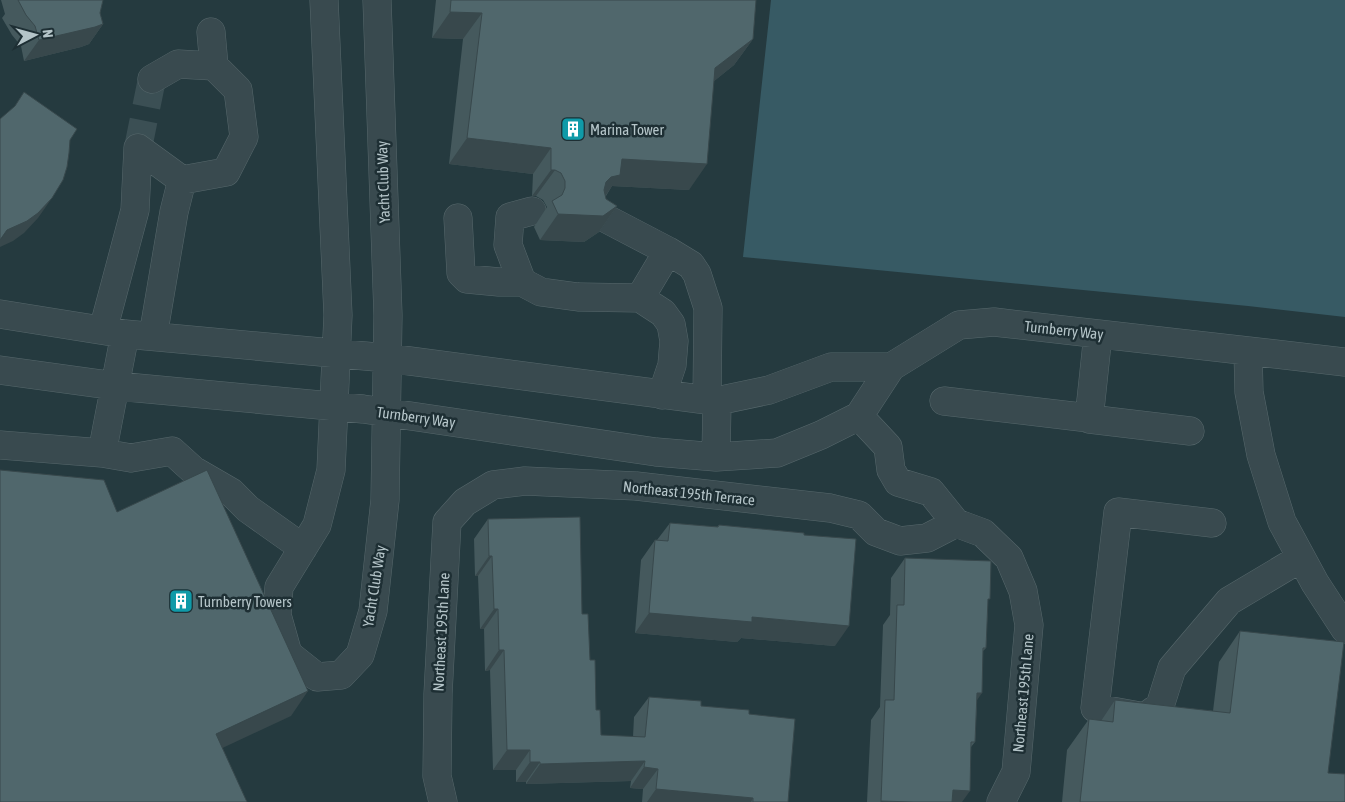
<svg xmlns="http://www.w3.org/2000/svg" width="1345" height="802" font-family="'Asap Condensed',sans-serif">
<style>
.water{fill:#375a64}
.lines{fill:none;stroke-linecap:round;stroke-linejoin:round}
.minor-tunnel{stroke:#3b4f54;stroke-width:28;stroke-dasharray:28 14;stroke-linecap:butt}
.minor-casing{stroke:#57686c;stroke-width:29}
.minor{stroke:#394a4f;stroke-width:28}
.wall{fill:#45595d}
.shaded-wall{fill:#38484c}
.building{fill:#50676c;stroke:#38484c}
.labels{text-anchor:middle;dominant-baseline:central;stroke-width:5;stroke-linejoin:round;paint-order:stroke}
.poi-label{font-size:15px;fill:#b5c5c9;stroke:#1e2f34;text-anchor:start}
.street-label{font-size:15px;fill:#b5c5c9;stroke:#1e2f34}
</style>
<rect width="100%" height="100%" fill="#253a3f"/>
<path class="water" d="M771 0H1345V317L1248 306 743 257Z"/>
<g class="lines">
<path class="minor-tunnel" d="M138 148 152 79"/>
<g class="minor-casing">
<path id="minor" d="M324 0 338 315 331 470 317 525 279 587 277 615 288 654 317 677 341 675 360 655 373 611 385 500 388 315 377 0
M211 32 214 66
M138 148 182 180 226 172 244 137 238 90 214 66 178 64 152 79
M601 216 668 251 691 265 697 274 708 308 707 400
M458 218 461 273 467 279 499 282H522L541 292 578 297 640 298 663 313 671 324 674 341 672 365 662 395
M522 282 508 245 510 217 532 211
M640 298 668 251
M0 314 125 334 387 358 707 400 717 401 769 390 831 367H891
M103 330 135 210 138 148
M1098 334 1089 419 1190 431
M153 336 174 212 182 180
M1248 351 1249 392 1261 455 1282 522 1315 583 1345 629
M0 370 116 386 363 409 656 452 716 457 777 453 821 435 859 416 891 367 959 325 994 322 1345 362
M944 401 1089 418
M859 416 888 447 891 470 898 482 931 492 956 523
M0 445 102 453 125 334
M102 453 131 458 172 451 193 470 231 492 248 509 303 548
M716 457 717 401
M1212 523 1118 512 1095 708 1145 717 1160 706 1172 668 1229 601 1301 558
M443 802 437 776 438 694 447 522 465 502 493 485 525 481 636 486 830 508 859 515 876 532 900 541 927 538 956 523 983 533 1009 558 1023 591 1029 625 1016 772 1001 802"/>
</g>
<use href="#minor" class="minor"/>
</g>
<path class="wall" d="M1 0H103L100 13 103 24 89 44 81 47 24 61 21 46 12 35 2 18 5 14Z
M436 0H756L753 39 734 65 714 81 689 190 612 186 606 196V199L617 206 599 232 584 242 540 240 534 227 547 207 543 200 536 196H532L533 174 449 164 463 39 432 38Z
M488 519 582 614 590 660 596 710 601 735 633 737 634 717 649 697 749 714 788 802H642L643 789 630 788 631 781 526 784V782H516V770H493L490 670 485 671 484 629H480L478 576H475L474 539Z
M670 523 717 527 719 525 804 535 835 646 741 638 737 642 635 633 641 560 655 540H657Z
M905 558 988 602 986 648 983 651 977 700 975 742 971 747 962 802H867L871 720 880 707 883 625 890 615 891 578Z
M1240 631 1328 773 1345 802H1062L1067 750 1089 719 1101 721 1115 700 1213 711 1219 662Z"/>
<path class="shaded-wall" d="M450 12 482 13 463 39 432 38Z
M103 24 89 44 81 47 24 61 39 40Z
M753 39 734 65 697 95 715 68Z
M467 138 551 148 533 174 449 164Z
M622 159 707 164 689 190 612 186 602 201 587 208Z
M551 170H555L536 196H532Z
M52 198 38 218 24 233 13 241 0 247V240L7 230Z
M617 206 599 232 584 242 540 240 558 214Z
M489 556H492L478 576H475Z
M494 609H498L484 629H480Z
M649 613 752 617 849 626 835 646 741 638 737 642 635 633Z
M499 650H504L490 670 485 671Z
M308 691 291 716 199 759 216 734Z
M977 693H982L968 713Z
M507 750H530L516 770H493Z
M645 761 631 781 526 784 540 764Z
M530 762H540L526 782H516Z
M644 767 658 769 643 789 630 788Z
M656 789 753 798 751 802H647Z
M953 790 970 791 962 802H945Z
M881 801 913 802H880Z"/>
<path class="building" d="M18 0H103L100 13 103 24 95 27 39 40 35 26 26 15Z
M451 0H756L753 39 715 68 707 164 622 159 620 175 611 177 606 182 604 190 606 199 617 206 603 216 558 214 552 201 562 195 565 188V181L561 173 555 170H551V148L467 138 482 13 450 12Z
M24 92 77 129 70 140 69 153 67 167 63 180 52 198 38 213 27 221 7 230 0 240V119L15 106Z
M0 470 104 480 117 512 207 470 308 691 216 734 247 802H0Z
M580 517 582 614H588L590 660H595L596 710H600L601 735 645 737 649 697 701 701V706L749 710V714L795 719 788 802H753V798L656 789 658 769 644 767 645 761 540 764V762H530V750H507L504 650H499L498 609H494L492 556H489L488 519Z
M670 523 718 527 719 525 804 533V535L856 539 849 626 752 617V622L649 613 655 540 668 541Z
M905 558 991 561 990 599H988L986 648H983L982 693H977L975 742H971L970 791 953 790 952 802H913L881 801 885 700H894L897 605H904Z
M1240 631 1344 642 1328 773 1345 774V802H1080L1089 719 1113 722 1115 700 1230 713Z"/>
<defs>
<g id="building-square" transform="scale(1.25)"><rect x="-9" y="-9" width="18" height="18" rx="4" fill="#0f9aa8" stroke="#1e2f34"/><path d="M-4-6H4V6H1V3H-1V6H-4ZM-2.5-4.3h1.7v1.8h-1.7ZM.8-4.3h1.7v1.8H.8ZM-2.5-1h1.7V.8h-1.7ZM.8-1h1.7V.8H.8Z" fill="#fff"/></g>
</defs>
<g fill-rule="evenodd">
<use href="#building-square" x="573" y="129"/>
<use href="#building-square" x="181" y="601"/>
</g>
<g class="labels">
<g class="poi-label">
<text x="590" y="129">Marina Tower</text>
<text x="198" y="601">Turnberry Towers</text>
</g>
<g class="street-label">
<text transform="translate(383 182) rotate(-92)">Yacht Club Way</text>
<text transform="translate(1064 330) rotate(6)">Turnberry Way</text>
<text transform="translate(416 417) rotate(8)">Turnberry Way</text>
<text transform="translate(689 493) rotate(6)">Northeast 195th Terrace</text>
<text transform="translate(374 586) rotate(-81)">Yacht Club Way</text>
<text transform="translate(441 632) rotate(-87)">Northeast 195th Lane</text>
<text transform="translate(1023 693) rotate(-85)">Northeast 195th Lane</text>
</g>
</g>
<g transform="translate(35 35) rotate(84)" stroke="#1e2f34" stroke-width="4" paint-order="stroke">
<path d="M0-4L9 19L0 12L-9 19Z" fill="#b5c5c9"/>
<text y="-8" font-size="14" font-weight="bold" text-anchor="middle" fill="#b5c5c9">N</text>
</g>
</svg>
